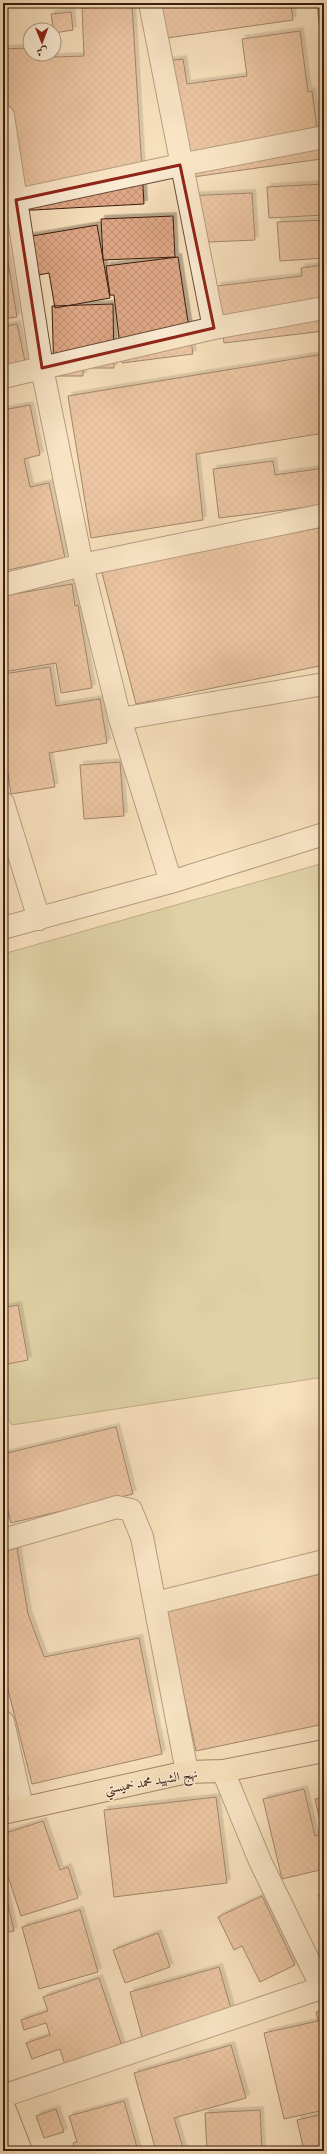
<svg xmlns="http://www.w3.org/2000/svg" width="327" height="2154" font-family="'IM FELL French Canon',Amiri,serif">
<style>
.grass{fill:#c4c08c;stroke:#806e4c}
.building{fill:url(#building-cross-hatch);stroke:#3b1b0c;filter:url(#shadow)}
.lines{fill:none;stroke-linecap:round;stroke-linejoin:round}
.street-casing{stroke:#6a4c38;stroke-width:24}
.secondary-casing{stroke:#3b1b0c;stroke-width:24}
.primary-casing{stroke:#3b1b0c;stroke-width:24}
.street{stroke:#faebd3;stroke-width:22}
.secondary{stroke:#faebd3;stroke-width:22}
.primary{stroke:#f7e0bc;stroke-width:22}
.marked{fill:none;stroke:#8f2418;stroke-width:3;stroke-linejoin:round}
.labels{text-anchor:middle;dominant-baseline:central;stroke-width:3;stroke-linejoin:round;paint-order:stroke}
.street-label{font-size:13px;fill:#3b1b0c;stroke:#faebd3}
</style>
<defs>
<pattern id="building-cross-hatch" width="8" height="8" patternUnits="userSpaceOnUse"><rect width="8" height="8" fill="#dfa786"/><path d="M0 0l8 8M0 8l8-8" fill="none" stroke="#c08f72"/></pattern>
<filter id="shadow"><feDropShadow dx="3.5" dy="-3.5" stdDeviation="0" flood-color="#0004"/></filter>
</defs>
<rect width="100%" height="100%" fill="#f7e0bc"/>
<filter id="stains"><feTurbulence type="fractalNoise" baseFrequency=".005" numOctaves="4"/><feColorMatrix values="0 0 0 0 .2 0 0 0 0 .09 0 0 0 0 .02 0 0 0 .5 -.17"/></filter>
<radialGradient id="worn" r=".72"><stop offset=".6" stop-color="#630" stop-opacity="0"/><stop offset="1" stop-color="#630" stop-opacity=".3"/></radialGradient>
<path class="grass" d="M324 863V1377L12 1425 3 1411V954Z"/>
<path class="building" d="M50 3H114L50 6Z
M180 3H291L293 20 153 40 148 7Z
M317 3H324V22L319 23Z
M132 5 144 204 15 211 3 150V49L30 48V54H54L55 47V57L84 56 82 8Z
M71 12 73 30 54 33 51 14Z
M300 31 308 92 312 91 321 159 186 178 160 62 183 59 187 84 247 76 242 39Z
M324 184V215L269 218 267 187Z
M252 193 255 240 186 243 184 196Z
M173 216 175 257 103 260 101 219Z
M324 220V258L280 261 277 222Z
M97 225 110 298 55 308 49 273 33 276 26 237Z
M5 244 17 317 3 319V245Z
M178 257 193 354 122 363 114 295H110L106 266Z
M324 265V331L224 343 217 286 302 276 301 268Z
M113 304 114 368H83V376H54L52 306Z
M17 324 29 380 3 386V327Z
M324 354V433L196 454 203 520 91 538 68 396Z
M30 405 40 455 24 459 30 487 49 483 65 558 3 571V410Z
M273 461 275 475 324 468V505L219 518 213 469Z
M324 527V665L136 704 101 569Z
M72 584 75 606 78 605 92 688 61 693 56 663 3 672V596Z
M50 667 56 706 100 699 107 743 49 753 55 787 11 794 3 740V674Z
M120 762 124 816 84 819 80 765Z
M18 1305 28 1360 3 1365V1308Z
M116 1427 133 1494 11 1523 3 1490V1454Z
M3 1507 7 1520 3 1522Z
M17 1548 28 1614 44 1657 139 1638 162 1754 32 1784 3 1670V1552Z
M324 1573V1724L196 1751 166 1612Z
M304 1789 315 1836 323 1834 315 1799 324 1797V1869L282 1879 263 1799Z
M216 1797 227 1883 114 1897 104 1810Z
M43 1821 60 1870 68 1867 78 1898 21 1916 3 1861V1834Z
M3 1883 14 1931 3 1933Z
M324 1893V1909L318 1895Z
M262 1896 295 1965 260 1982 242 1946 234 1950 218 1917Z
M80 1910 98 1972 39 1989 22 1927Z
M158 1933 170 1967 125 1983 113 1950Z
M219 1967 232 2012 142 2037 130 1992Z
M99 1978 122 2046 65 2065 60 2049 32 2059 26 2043 50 2035 46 2023 24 2030 21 2020 48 2011 43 1997Z
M324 2010V2110L284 2119 264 2033 318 2021 316 2012Z
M231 2045 246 2098 174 2118 184 2151H156L134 2073Z
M124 2101 138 2151H75L73 2143 77 2142 69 2116Z
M56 2109 64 2132 44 2138 36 2116Z
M260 2110 262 2151H207L205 2113Z
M324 2114V2148L304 2151 297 2120Z"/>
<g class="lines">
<g class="street-casing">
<path id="street" d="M150 3 214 328
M3 116 42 368 82 565 120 719 171 882
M3 203 180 165 324 137
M3 377 214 328 324 308
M3 585 82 565 324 515
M120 719 324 684
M3 803 39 919
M3 928 171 882 324 834
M3 1540 117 1507 131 1510 142 1537 187 1772
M156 1603 324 1561
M3 1722 22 1807
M223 1771 260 1861 322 1988
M3 2096 324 1987"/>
</g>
<g class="secondary-casing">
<path id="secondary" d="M3 2105 21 2151"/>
</g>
<g class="primary-casing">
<path id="primary" d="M3 1813 187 1772 223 1771 324 1751"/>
</g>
<use href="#street" class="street"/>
<use href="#secondary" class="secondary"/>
<use href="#primary" class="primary"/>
</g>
<path d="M0 0H327V2154H0ZM180 165 214 328 42 368 16 200Z" fill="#f7e0bc" fill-opacity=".55" fill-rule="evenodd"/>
<path class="marked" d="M180 165 214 328 42 368 16 200Z"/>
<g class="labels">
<g class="street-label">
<text transform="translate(151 1781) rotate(-10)">نهج الشهيد محمد خميستي</text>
</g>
</g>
<rect width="327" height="2154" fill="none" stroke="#f7e0bc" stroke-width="16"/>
<rect x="4" y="4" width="319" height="2146" fill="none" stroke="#3b1b0c" stroke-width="2"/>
<rect x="8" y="8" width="311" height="2138" fill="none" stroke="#3b1b0c"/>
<g transform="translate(42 42) rotate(179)"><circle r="19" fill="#faebd3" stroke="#ae9883"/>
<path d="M0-3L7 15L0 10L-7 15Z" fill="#8f2418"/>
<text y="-6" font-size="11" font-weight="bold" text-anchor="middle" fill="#3b1b0c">ش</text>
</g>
<rect width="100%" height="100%" filter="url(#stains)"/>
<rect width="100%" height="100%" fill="url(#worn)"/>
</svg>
